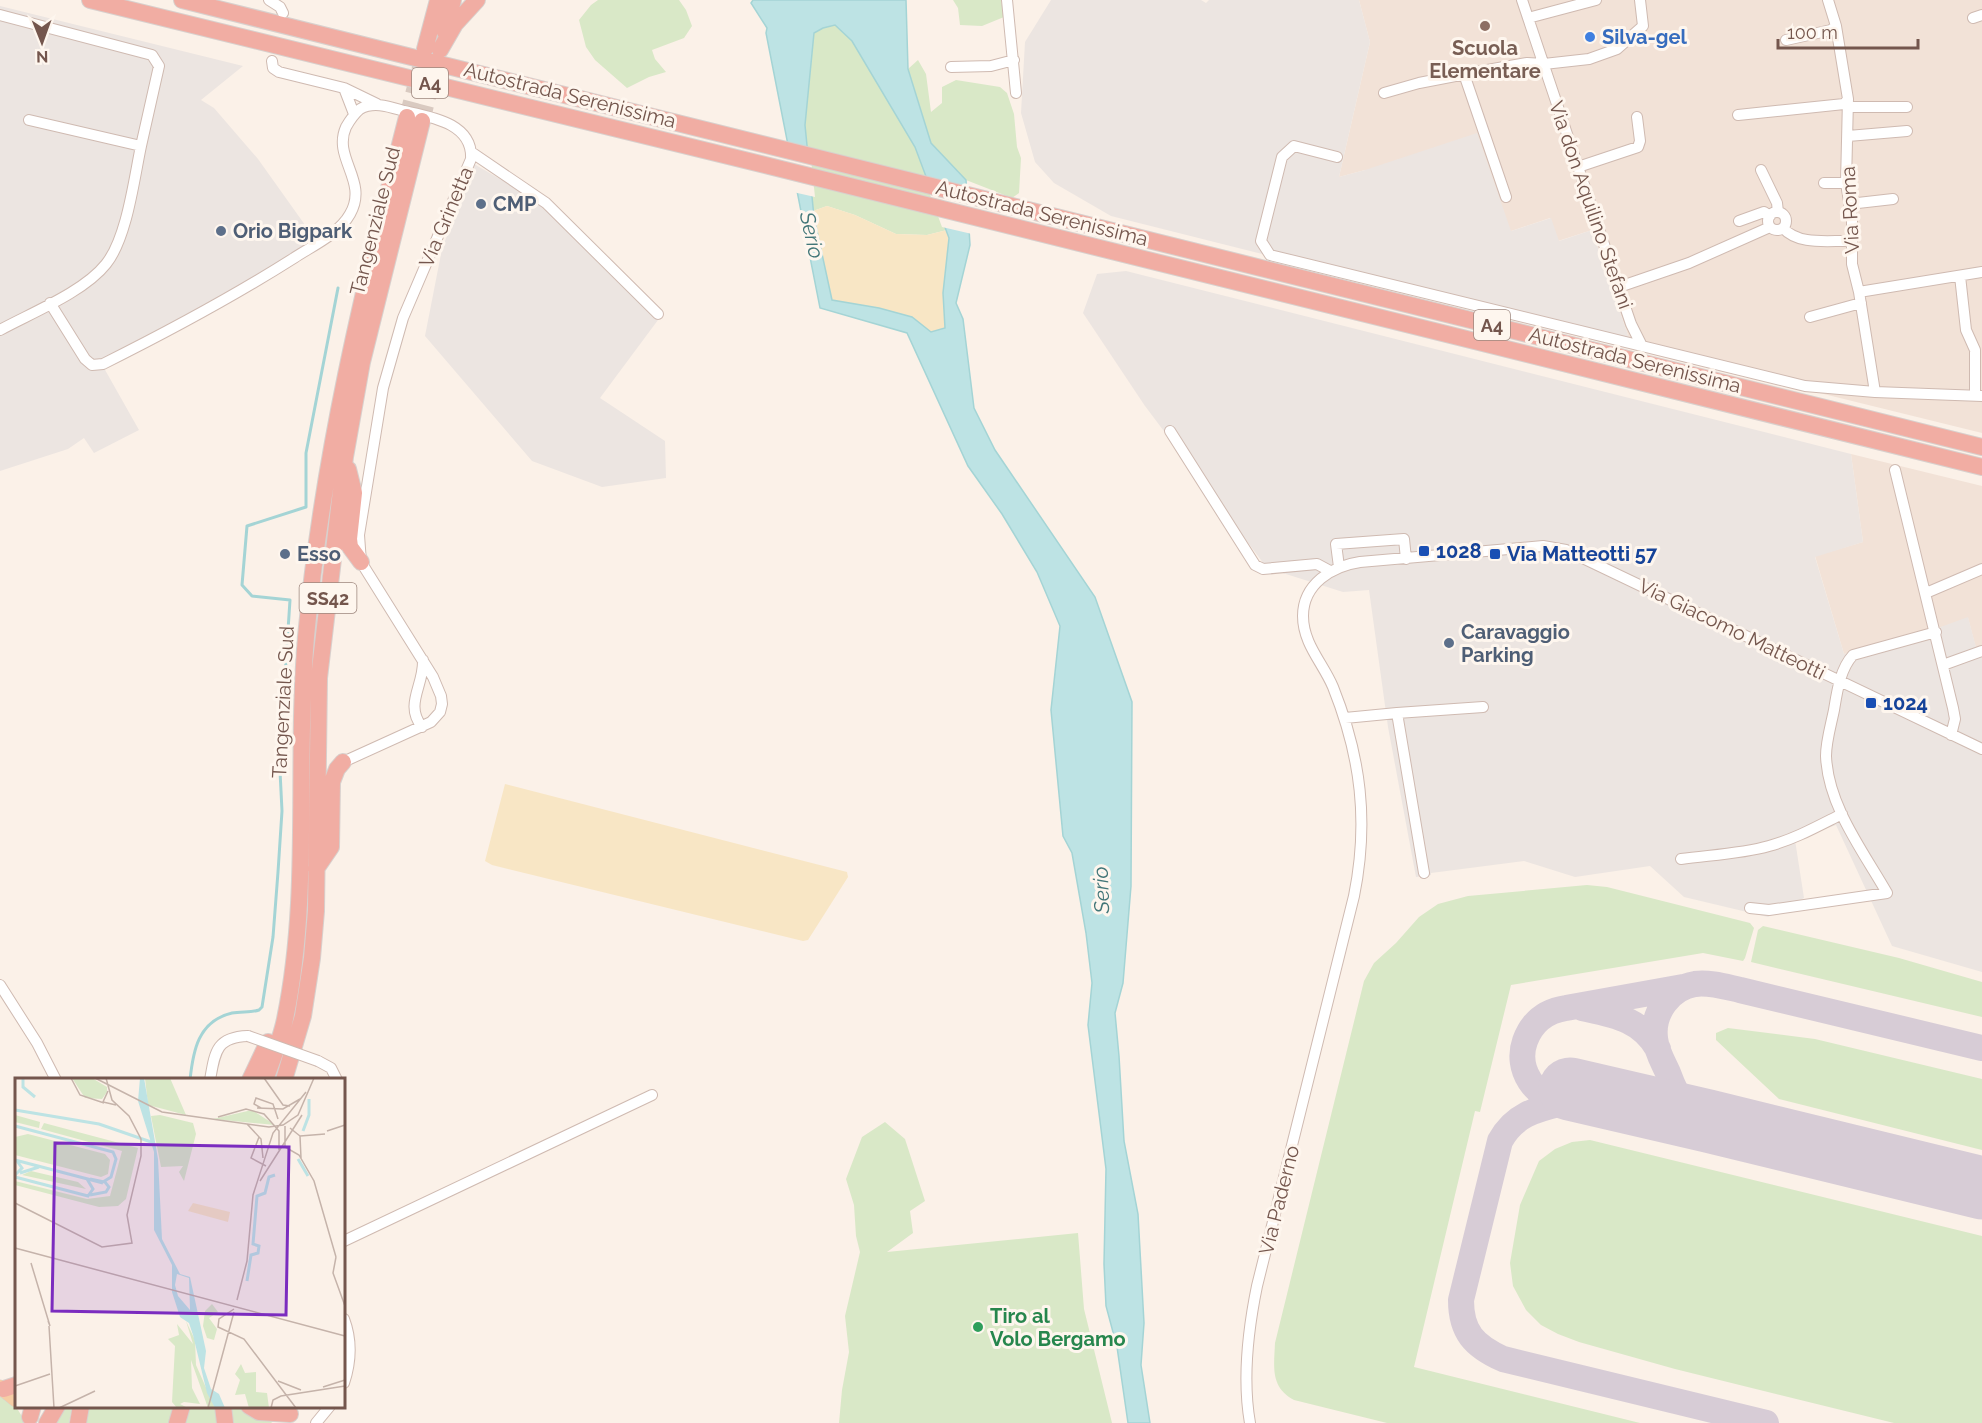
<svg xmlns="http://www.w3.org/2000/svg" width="1982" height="1423" font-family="Raleway,sans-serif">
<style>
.residential{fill:#f2e2d7}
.industrial{fill:#ece5e1}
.green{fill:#d9e8c7}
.sand{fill:#f8e6c5}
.water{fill:#bde3e4;stroke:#a4d4d5;stroke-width:1.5;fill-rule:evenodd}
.pier{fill:#fbf1e8}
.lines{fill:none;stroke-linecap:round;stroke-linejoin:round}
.stream{stroke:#a4d4d5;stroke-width:3}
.taxiway{stroke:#d7ccd6;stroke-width:26}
.runway{stroke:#d7ccd6;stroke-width:63}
.highway-tunnel{stroke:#d9cac1;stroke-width:16;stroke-dasharray:16 8;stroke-linecap:butt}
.minor-casing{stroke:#cfbab1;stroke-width:12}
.major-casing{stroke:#d8d0cd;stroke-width:15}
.highway-casing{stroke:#d8d0cd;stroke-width:18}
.minor{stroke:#fff;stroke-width:10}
.major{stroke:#f6cda5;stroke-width:14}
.highway{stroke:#f1ada3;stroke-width:16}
.minor-bridge-casing{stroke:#cfbab1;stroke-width:12;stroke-linecap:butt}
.minor-bridge{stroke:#fff;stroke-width:10}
.education-dot{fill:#8d6e63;stroke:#fef6ee;stroke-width:2}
.shop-dot{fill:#3f7fe0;stroke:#fef6ee;stroke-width:2}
.service-dot{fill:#5c6f8a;stroke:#fef6ee;stroke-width:2}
.transit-dot{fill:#1a4fb4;stroke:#fef6ee;stroke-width:2}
.leisure-dot{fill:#2e9e5b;stroke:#fef6ee;stroke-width:2}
.labels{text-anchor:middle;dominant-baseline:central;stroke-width:6;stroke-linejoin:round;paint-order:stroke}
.shield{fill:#fef6ee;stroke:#9d867d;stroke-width:1.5}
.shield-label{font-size:18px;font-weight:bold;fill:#74564d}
.shop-label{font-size:20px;font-weight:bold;fill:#366cbe;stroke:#fef6ee;text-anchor:start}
.education-label{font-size:20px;font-weight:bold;fill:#785e54;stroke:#fef6ee}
.street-label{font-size:20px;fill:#74564d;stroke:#fef6ee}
.service-label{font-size:20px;font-weight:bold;fill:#4e5e75;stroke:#fef6ee;text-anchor:start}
.transit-label{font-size:20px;font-weight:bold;fill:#164399;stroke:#fef6ee;text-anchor:start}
.leisure-label{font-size:20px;font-weight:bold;fill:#27864d;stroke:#fef6ee;text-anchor:start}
.water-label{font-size:21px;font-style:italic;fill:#427678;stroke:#fef6ee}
.inset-river{fill:none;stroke:#bde3e4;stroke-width:3}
.inset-road{fill:none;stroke:#c5b3aa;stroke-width:1.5}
.view{fill:#7b2cbf;fill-opacity:0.15;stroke:#7b2cbf;stroke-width:3}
.inset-edge{fill:none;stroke:#74564d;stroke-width:3}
</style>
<rect width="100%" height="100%" fill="#fbf1e8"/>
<path class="residential" d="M1359 0H1982V433L1632 347 1592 230 1558 241 1550 218 1511 231 1365 170 1339 177 1370 42Z
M1851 454 1982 486V650L1977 652 1968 618 1916 636 1844 654 1815 556 1863 542Z"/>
<path class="industrial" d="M1051 0H1201L1206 3 1209 0H1359L1370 42 1339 177 1365 170 1477 133 1511 231 1551 218 1559 241 1592 230 1632 347 1111 216 1054 183 1035 162 1021 113 1025 42Z
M0 6 243 66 201 100 214 108 258 159 315 239 200 310 100 361 139 430 94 453 84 438 68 449 0 471Z
M474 164 547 206 658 320 600 398 665 441 666 478 602 487 532 461 425 336 442 249Z
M1126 271 1851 454 1863 542 1815 557 1844 654 1916 636 1968 617 1977 651 1982 650V972L1892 946 1836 825 1795 840 1804 898 1768 917 1684 897 1650 866 1575 877 1524 861 1431 873V875L1416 877 1388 727 1369 590 1343 592 1267 568 1145 406 1083 313 1097 274Z"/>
<path class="green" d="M598 0H679L686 10 692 26 684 38 652 50 655 59 666 72 649 77 627 88 595 60 586 47 579 20 591 5Z
M953 0H1001L1004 17 982 26 960 25 958 8Z
M835 25 852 41 915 147 947 230 927 235 896 234 855 215 827 206 813 211 805 125 814 32 823 28Z
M918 60 926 74 931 112 942 103V87L956 80 1000 87 1007 93 1014 114 1017 147 1021 158 1019 193 1012 198 966 180 931 143 908 69Z
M1587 885 1607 887 1750 923 1754 928 1745 958 1743 961 1703 953 1511 985 1480 1112 1475 1111 1414 1367 1640 1423H1387L1294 1400C1270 1387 1274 1367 1275 1343L1364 981 1374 963 1396 943 1419 917 1438 904 1468 896Z
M1763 926 1899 958 1982 982V1017L1751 962 1758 930Z
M1728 1028 1815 1039 1982 1079V1150L1779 1099 1716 1040V1033Z
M885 1122 905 1139 925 1201 910 1211 913 1233 887 1252 1078 1233 1084 1309 1112 1423H839L842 1390 849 1352 845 1316 860 1252 856 1236 854 1205 846 1179 862 1137Z
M1590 1140 1982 1236V1423H1894L1675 1369 1579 1342 1558 1334 1541 1325 1526 1310 1513 1286 1510 1263 1520 1205 1539 1161 1555 1149 1572 1142Z
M0 1395 18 1410 26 1423H0Z
M60 1407H72L69 1423H51Z
M87 1407H175L170 1423H84Z
M190 1407H218L220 1423H185Z
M227 1407H242L275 1420 271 1423H229Z"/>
<path class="sand" d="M827 206 855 215 896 234 927 235 947 230 950 238 943 293 945 328 931 332 912 317 879 308 832 301 813 211Z
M505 784 847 872 848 877 808 940 803 941 492 865 485 861Z"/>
<path class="water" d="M753 0H906L908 69 931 143 966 180 970 245 956 303 963 319 974 408 995 450 1095 597 1132 702 1131 886 1123 983 1115 1013 1119 1056 1124 1141 1138 1214 1144 1323 1141 1365 1150 1423H1128L1117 1347 1106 1306 1104 1264 1106 1169 1088 1025 1092 983 1086 933 1072 853 1063 836 1051 710 1060 626 1037 572 1002 514 968 466 907 333 820 308 766 33 767 28 751 3ZM835 25 852 41 915 147 949 238 943 293 945 328 931 332 912 317 879 308 832 300 814 217 805 125 814 33 823 28Z"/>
<path class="pier" d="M784 143 810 149 815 197 793 192Z
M923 176 970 188 972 234 942 227Z"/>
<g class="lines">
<path class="stream" d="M190 1080C193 1051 198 1021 232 1013 241 1011 251 1013 259 1010L262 1007 273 937 278 872 282 811 280 771 281 737 290 600 252 596 242 585 247 526 306 507V453L338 288"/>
<path class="taxiway" d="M1582 1008C1614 1015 1641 1019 1658 1049
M1567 1102C1539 1109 1515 1113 1500 1141L1461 1300C1461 1332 1474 1346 1503 1359L1766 1423
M1682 1121C1656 1114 1622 1102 1596 1099 1585 1098 1574 1103 1564 1102 1535 1099 1515 1069 1525 1041 1532 1022 1546 1011 1566 1008L1683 987
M1708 1121C1701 1116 1692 1112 1685 1105 1677 1097 1672 1084 1668 1073 1663 1062 1656 1050 1655 1038 1652 1013 1670 988 1695 984 1710 982 1726 987 1740 990L1982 1048"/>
<path class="runway" d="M1570 1089 1708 1121 1982 1188"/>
<path class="highway-tunnel" d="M407 117 425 49
M422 121 440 50"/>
<g class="minor-casing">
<path id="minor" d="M269 0 280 7 283 13
M1007 0 1016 93
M1522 0 1614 274 1631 324 1641 344
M1828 0 1836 26 1848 99 1846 183 1852 220V264L1859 292 1875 392
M0 15 152 55 159 66 141 146
M1528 18 1596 0
M1973 18 1982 15
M1786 40 1831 30 1836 26
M272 61 273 68 279 72 344 88
M951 67 991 66 1014 60
M1464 74 1506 197
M1384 93 1419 83 1476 72 1527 63 1544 64 1589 59 1617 49 1643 26 1640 0
M1848 107H1907
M354 114 344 88 377 104
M1738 115 1844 104 1848 99
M1848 136 1907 131
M471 152 546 203 658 314
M1337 157 1294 146 1282 157 1261 241 1270 255 1805 386 1875 392 1982 396
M1578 167 1638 147 1640 141 1637 117
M1761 170 1777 203 1778 212
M1824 183H1846
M1849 204 1893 199
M1768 221a9 9 0 1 1 18 0a9 9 0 1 1-18 0Z
M1739 221 1764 212 1770 216
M1783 228C1799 246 1829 240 1852 241
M1960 276 1966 330 1975 350V395
M1619 287 1689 263 1770 227
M1859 292 1982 272
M50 303 85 359 92 365 103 364C169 331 231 298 294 258 312 246 339 234 350 214 369 181 332 158 346 127 350 120 354 114 360 109 374 101 390 107 404 111 431 117 473 123 471 159L403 318 383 388 359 535 361 562 433 677 441 696 442 704 440 712 431 722 343 762
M1810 317 1861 303
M0 330C31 313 84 292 106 264 127 238 134 179 141 146L29 120
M1170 431 1255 565 1263 569 1317 564 1330 571
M1895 470 1953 708 1955 719 1951 735
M1339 567 1336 544 1404 539 1406 559
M1926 593 1982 569
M1943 665 1982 651
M1397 713 1483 707
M1345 718 1397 713 1424 873
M422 727C404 704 424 686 423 660
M1681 859C1710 855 1741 854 1769 846 1795 839 1818 826 1842 814
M1750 908 1769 910 1887 893C1863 851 1828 806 1826 756 1826 741 1831 725 1834 710 1837 692 1840 669 1853 655L1936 632
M0 985 37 1043 56 1080
M318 1061 331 1068 337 1080
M210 1080C215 1052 216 1037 248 1036
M344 1241 652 1095
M344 1319C352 1340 351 1362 344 1383
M316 1423 330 1406
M1250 1423C1242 1378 1248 1330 1257 1286L1354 896C1369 822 1361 757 1333 687 1323 663 1303 644 1303 616 1303 584 1332 566 1360 562L1543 546 1566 550 1982 749"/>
</g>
<g class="major-casing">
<path id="major" d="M0 1387 16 1400"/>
</g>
<g class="highway-casing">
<path id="highway" d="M90 0 769 166 1982 467
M182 0 1982 447
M445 32 453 0
M425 49 438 0
M440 50 455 24 477 0
M348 469 354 493 349 539 350 547 361 562
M316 869 331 847 332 782 337 769 343 762
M250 1080 268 1042
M265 1080C272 1060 281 1039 285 1019 311 893 295 764 306 637 322 460 363 289 407 117
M284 1080 303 1016 312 958 316 911 319 678 345 457 362 362 422 121
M4 1389 16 1385
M223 1406 225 1423
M249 1406 259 1412 290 1414
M30 1417 33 1406
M47 1423 57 1406
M78 1423 81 1406
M177 1423 182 1406"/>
</g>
<use href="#minor" class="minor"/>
<use href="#major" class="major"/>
<use href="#highway" class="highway"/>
<g class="minor-bridge-casing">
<path id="minor-bridge" d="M248 1036 318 1061"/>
</g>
<use href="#minor-bridge" class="minor-bridge"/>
</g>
<circle class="education-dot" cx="1485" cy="26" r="6"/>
<circle class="shop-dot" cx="1590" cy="37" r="6"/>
<g class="service-dot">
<circle cx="481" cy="204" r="6"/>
<circle cx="221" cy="231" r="6"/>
<circle cx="285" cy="554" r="6"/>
<circle cx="1449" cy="643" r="6"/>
</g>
<g class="transit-dot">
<rect x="1418" y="545" width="12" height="12" rx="3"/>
<rect x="1489" y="548" width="12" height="12" rx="3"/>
<rect x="1865" y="697" width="12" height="12" rx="3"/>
</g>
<circle class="leisure-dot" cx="978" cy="1327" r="6"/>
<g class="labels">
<g class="shield">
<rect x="412" y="68" width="36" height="30" rx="4.5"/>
<rect x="1474" y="310" width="36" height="30" rx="4.5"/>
<rect x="299.5" y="583" width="57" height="30" rx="4.5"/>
</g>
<g class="shield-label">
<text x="430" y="83">A4</text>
<text x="1492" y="325">A4</text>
<text x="328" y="598">SS42</text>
</g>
<g class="shop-label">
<text x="1602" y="37">Silva-gel</text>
</g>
<g class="education-label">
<text x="1485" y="48">Scuola<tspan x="1485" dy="23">Elementare</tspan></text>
</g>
<g class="street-label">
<text transform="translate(570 95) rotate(14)">Autostrada Serenissima</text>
<text transform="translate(1591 205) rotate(71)">Via don Aquilino Stefani</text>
<text transform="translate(1850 210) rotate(-93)">Via Roma</text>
<text transform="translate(1042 213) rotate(14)">Autostrada Serenissima</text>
<text transform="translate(446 217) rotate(-67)">Via Grinetta</text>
<text transform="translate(375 221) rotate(-76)">Tangenziale Sud</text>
<text transform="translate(1635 360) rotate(14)">Autostrada Serenissima</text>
<text transform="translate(1732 629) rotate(26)">Via Giacomo Matteotti</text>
<text transform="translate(283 702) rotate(-87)">Tangenziale Sud</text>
<text transform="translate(1279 1200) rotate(-76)">Via Paderno</text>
</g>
<g class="service-label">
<text x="493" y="204">CMP</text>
<text x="233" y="231">Orio Bigpark</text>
<text x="297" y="554">Esso</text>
<text x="1461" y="632">Caravaggio<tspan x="1461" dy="23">Parking</tspan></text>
</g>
<g class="transit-label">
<text x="1436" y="551">1028</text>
<text x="1507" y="554">Via Matteotti 57</text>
<text x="1883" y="703">1024</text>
</g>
<g class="leisure-label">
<text x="990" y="1316">Tiro al<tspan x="990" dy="23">Volo Bergamo</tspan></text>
</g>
<g class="water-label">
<text transform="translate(812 235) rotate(77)">Serio</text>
<text transform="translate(1101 890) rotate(-92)">Serio</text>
</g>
</g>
<g transform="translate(15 1078)">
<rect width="330" height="330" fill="#fbf1e8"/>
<path d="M57 0H77L92 9V14L87 21 70 20ZM130 0H155L171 37 133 27ZM237 32 260 47 198 41ZM0 37 25 44 24 50 0 44ZM145 37 178 45 181 56 169 103 164 94 168 88 146 89 136 38ZM29 45 123 70 111 121 103 128 84 129 0 107V103L72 121 95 118 107 73 26 51ZM13 56 90 76 95 82 93 96 86 99 0 77V59ZM16 93 63 104 71 111 7 97ZM197 226 203 234 194 240 202 251 199 262 192 260 188 248 190 233ZM171 243 180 262 181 287 200 330H193L176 282 177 310 185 326 169 324 165 326 171 329 162 330 157 324 160 268 153 261 164 257 162 246 178 266ZM226 286 230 295 241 294V314L252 315 254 330H234L230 316 220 317 225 302 220 296Z" fill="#d9e8c7"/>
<path d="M178 125 215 134 213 144 173 133Z" fill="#f8e6c5"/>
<path d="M125 0H129L143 81 147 161 165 196 175 199 191 273 189 290 196 311 204 316 210 330H200L192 315 178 257 174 245 165 239 157 214V187L139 152V74L123 23ZM162 196 174 200 175 232 163 218 160 207Z" fill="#bde3e4" fill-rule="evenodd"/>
<path class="inset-river" d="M8 0V9L20 19M0 32 84 46 139 65M0 48 98 74 101 81 96 99 88 104M288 53 294 37V21M283 81 293 98M0 82 88 105M5 95 24 89M0 97 7 90 2 83M0 99 73 118 78 111 72 101M75 117 91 114 94 109 90 104 75 101M232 203 236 177 243 175 244 168 238 166 242 118 250 115 254 99 260 97"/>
<path class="inset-road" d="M56 0 65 17 89 25M80 0 147 34 254 49 268 47 283 37 299 0M249 0 268 27 275 28M93 13 88 24 101 27M242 30 268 31 285 21M246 30 239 26 241 20 258 26 263 41M203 39 231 31 249 36 264 53V72M232 46 246 61 248 80M270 48V69L284 77 299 103 321 179M275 50 285 58 286 80M312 53 330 47M285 58 310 56M244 59 236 80 251 88M245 103 287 37M0 125 87 169 117 165 112 137 126 78V61L114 38 97 22 91 0M0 170 330 258M321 179 318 195 330 228M16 185 35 248 33 243M222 222 232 183 238 117 258 55 291 14M219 231 204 241 203 249 229 261 281 330M34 248 39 330M263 303 286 312M0 308 35 296M308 309 330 302M44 330 80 313M193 330 219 234M256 330 258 322 266 318 330 308"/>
<path class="view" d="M40 65 274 69 271 237 37 233Z"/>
<rect width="330" height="330" class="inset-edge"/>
</g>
<g transform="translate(42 42) rotate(179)" stroke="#fef6ee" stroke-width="4.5" paint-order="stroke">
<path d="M0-4.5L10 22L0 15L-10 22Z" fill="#74564d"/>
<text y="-9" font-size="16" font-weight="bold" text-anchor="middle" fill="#74564d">N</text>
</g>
<path d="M1778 39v9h140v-9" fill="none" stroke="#74564d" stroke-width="3"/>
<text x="1787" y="39" font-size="18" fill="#74564d" stroke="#fef6ee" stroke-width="4.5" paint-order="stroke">100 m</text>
</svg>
